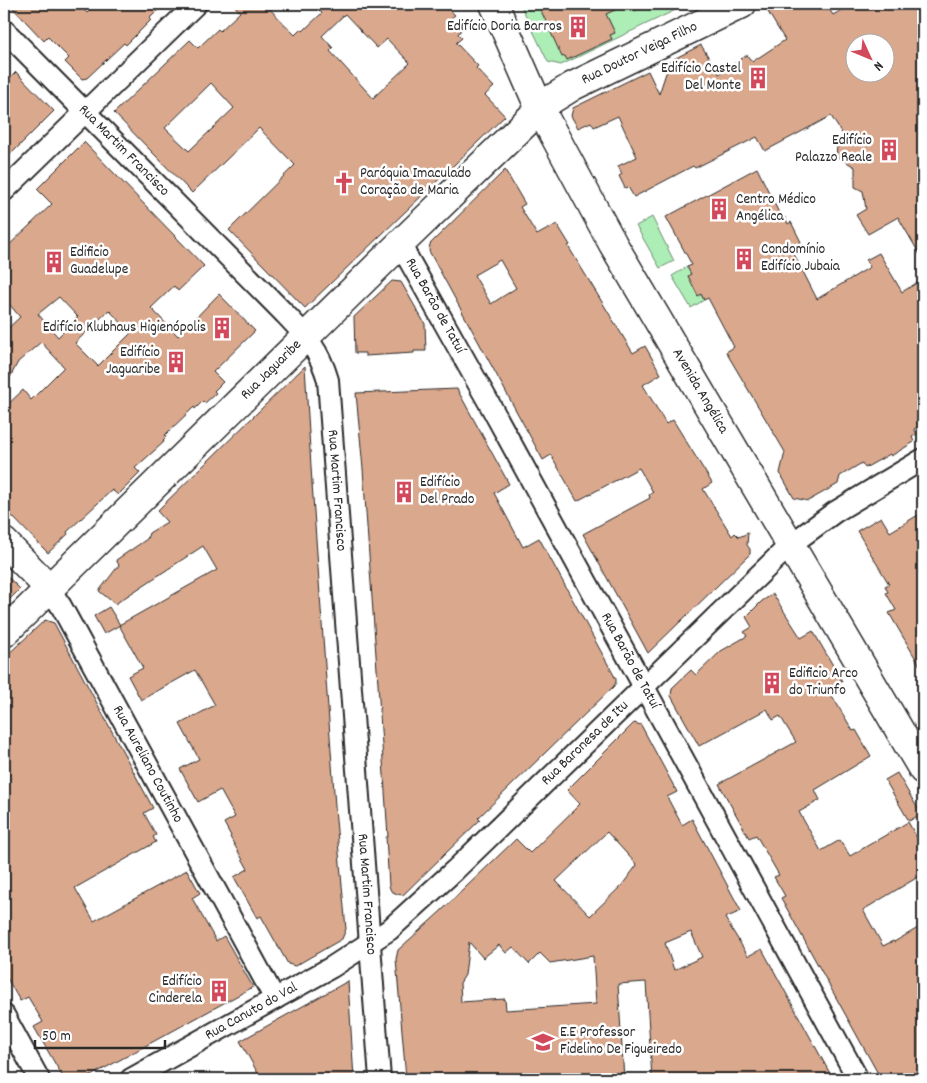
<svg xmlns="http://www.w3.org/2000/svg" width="927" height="1083" font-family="Dekko,sans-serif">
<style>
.green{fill:#adedb6;stroke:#6c8c70}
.building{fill:#daa88d;stroke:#2b2b2b;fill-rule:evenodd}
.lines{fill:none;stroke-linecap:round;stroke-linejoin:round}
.street-casing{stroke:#2b2b2b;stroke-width:24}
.secondary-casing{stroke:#2b2b2b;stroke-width:31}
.street{stroke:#fff;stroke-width:20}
.secondary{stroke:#fff;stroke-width:28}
.labels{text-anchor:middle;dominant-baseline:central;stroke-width:5;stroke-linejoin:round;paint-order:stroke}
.poi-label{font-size:15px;fill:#2b2b2b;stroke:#fff;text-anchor:start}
.street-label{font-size:15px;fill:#2b2b2b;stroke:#fff}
</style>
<rect width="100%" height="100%" fill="#fff"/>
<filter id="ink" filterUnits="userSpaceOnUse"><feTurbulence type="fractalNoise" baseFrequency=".02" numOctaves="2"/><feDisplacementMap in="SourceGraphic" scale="10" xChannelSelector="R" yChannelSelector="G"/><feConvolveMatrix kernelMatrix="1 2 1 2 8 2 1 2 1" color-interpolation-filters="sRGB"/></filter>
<g filter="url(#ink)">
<path class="green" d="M520 4H625L626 5 631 4 635 11 650 4H688L561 65 548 62Z
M652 217 674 261 660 268 636 226Z
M687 267 691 274 688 276 698 295 701 294 704 300 691 308 672 276Z"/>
<path class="building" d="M9 4H78L87 13 96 4H164L150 18 151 20 126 45 124 43 87 78 82 79 65 62 69 58 48 37 44 41Z
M233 4H265L295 35 301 29 303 31 322 13 313 4H444L455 15 450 19 461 30 458 34 462 38 456 43 478 66 476 68 494 87 485 95 505 116 305 308 229 230 295 165 259 128 192 193 114 113 190 40 198 48 218 29 220 31 240 12ZM345 14 377 48 387 39 410 63 373 98 330 51 333 48 322 36ZM211 83 234 108 189 151 165 128Z
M538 4H628L606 14 615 33 610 35 612 39 567 60 565 56 562 57Z
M787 4H826L833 15 852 4H923V260L898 217 868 234 856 215 866 209 863 191 855 187V167L836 156 837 146 846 140 831 116 765 151 757 137 695 168 693 166 634 197 628 187 625 188 619 176 622 174 618 166 637 157 618 116 594 127 591 122 578 128 571 116 573 108 648 71 659 94 670 61 701 45 719 74 747 55 752 62 785 40 768 12ZM854 42H884V72H854Z
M16 72 54 111 4 161V84Z
M84 142 204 266 178 291 174 286 151 308 178 336 219 294 255 331 213 372 223 382 214 391 216 393 205 403 203 401 195 409 194 407 165 435 166 437 163 440 164 442 135 468 140 473 118 495 112 490 67 532 68 534 48 553 4 508V408L23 390 31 400 64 367 41 342 18 362 4 389V332L20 317 4 298V250L52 204 37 189ZM59 297 78 317 58 337 38 314ZM109 310 131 333 98 366 75 343Z
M757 168 782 219 785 217 788 224 791 222 801 242 798 244 802 250 794 254 817 299 870 267 866 260 879 253 902 292 923 279V424L914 429 917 434 912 437 914 442 891 456 890 454 865 468 862 463 840 476 838 484 808 501 794 498 780 473 785 452 726 352 734 347 708 298 704 300 701 294 698 296 688 276 691 274 687 267 692 265 666 217Z
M505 170 525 204 520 207 537 235 557 224 570 245 568 246 633 353 645 346 661 374 643 385 666 424 673 420 712 483 703 489 732 536 735 533 739 537 748 533 747 545 750 549V554L648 653 583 534 650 498 649 495 653 492 639 468 577 501 551 455 543 460 429 251 430 244ZM500 260 516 288 491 304 474 275Z
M392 281 401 282 425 324 426 351H414V353L365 356V353H355L354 317Z
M305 366 312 483 336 820 346 929 342 939 295 966 288 964 261 916 257 918 234 877 248 869 230 837 231 836 224 823 235 817 220 790 198 802 180 769 199 759 180 724 215 705 195 670 141 700 128 676 143 668 119 625 217 570 203 546 115 604 99 591 119 565 116 560 147 539 149 533 167 522 157 511Z
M457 389 509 484 494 493 523 547 539 538 616 679V682L614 686 478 818 480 820 447 852 403 895 397 894 391 891 389 886 386 837H388L378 684 363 469 356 393Z
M923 512V671L889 613 896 610 886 593 888 592 885 586 889 584 857 531 881 517 890 532Z
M4 573 20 589 4 605Z
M773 594 801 638 813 631 842 681 828 689 853 731 856 730 871 756 815 790 820 800 799 812 821 851 840 840 850 856 908 822 923 848V874L863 910 883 946 893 941 894 942 923 925V1079H881L781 898 785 896 774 877 779 875 756 835 749 838 719 784 796 742 780 716 773 720 767 709 699 746 671 696 672 688 691 670 696 675 721 651 747 636 744 632 752 627 746 617 762 601Z
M109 607 120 625 104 634 94 616Z
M45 620 54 623 153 808 144 813 156 835 153 837 156 842 75 888 94 921 187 870 200 893 192 898 216 941 224 936 253 987 85 1079H64L34 1027 43 1022 28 997 20 1001 4 973V658Z
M634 723 641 725 677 792 667 797 682 825 692 819 741 911 725 918 748 956 762 949 833 1079H652L646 982 618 984 624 1079H406L396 959 398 950 440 912 516 839 530 853 580 804 567 790ZM607 832 637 865 622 885 590 916 556 881ZM691 932 702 957 674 970 665 943ZM469 942 483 958 499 945 506 953 513 947 529 964 540 953 550 963 593 956 596 1004 506 1010 505 999 461 1002 460 983 465 975Z
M897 773 921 814 909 821 885 780Z
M348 981 354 1079H261L240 1041Z"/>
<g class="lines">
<g class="street-casing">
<g id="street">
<path id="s1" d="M4 30 284 313C306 336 319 349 328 380L380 1079"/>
<path d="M4 191 196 4"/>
<path id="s2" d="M400 244 489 403 858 1079"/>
<path id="s3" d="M49 588 61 606 275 999"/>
<path d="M4 1015 39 1079"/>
<path id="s4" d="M131 1079 332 967 389 930 455 870 790 545 835 512 923 459"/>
</g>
</g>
<g class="secondary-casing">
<g id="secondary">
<path id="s5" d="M494 4 540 109 613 244 923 770"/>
<path d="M4 542 49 588"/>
<path id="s6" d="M4 633 400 244 540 109 552 99 573 86 742 4"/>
</g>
</g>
<use href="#street" class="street"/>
<use href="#secondary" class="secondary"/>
</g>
</g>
<defs>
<g id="building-bare" transform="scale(1.725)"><path d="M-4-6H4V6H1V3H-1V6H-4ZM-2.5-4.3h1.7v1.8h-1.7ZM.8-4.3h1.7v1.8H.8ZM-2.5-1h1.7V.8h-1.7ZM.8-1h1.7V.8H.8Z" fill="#d1495b" stroke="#fff" stroke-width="2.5" paint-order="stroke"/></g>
<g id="church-bare" transform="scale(1.725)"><path d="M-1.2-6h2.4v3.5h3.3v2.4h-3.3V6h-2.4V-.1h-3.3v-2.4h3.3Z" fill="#d1495b" stroke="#fff" stroke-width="2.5" paint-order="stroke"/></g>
<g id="school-bare" transform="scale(1.725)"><path d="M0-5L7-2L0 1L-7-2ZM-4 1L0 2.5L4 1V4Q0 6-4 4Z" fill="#d1495b" stroke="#fff" stroke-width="2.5" paint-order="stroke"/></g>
</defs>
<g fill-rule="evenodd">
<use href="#building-bare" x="578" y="27"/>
<use href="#building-bare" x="758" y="78"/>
<use href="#building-bare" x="889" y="150"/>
<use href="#church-bare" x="344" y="183"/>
<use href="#building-bare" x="719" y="209"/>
<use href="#building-bare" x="744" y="259"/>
<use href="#building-bare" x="54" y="262"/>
<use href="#building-bare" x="222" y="328"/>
<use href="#building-bare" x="176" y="362"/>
<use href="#building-bare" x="404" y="492"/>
<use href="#building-bare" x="772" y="683"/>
<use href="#building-bare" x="219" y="991"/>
<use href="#school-bare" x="543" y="1042"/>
</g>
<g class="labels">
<g class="poi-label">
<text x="562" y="27" text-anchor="end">Edifício Doria Barros</text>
<text x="741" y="69" text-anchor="end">Edifício Castel<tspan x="741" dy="17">Del Monte</tspan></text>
<text x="872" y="141" text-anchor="end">Edifício<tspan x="872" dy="17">Palazzo Reale</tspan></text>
<text x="360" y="174">Paróquia Imaculado<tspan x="360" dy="17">Coração de Maria</tspan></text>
<text x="736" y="200">Centro Médico<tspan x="736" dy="17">Angélica</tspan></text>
<text x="761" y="250">Condomínio<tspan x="761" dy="17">Edifício Jubaia</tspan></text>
<text x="70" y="253">Edificio<tspan x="70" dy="17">Guadelupe</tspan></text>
<text x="206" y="328" text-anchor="end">Edifício Klubhaus Higienópolis</text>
<text x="160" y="353" text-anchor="end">Edifício<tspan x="160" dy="17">Jaguaribe</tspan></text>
<text x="420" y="483">Edifício<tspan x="420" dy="17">Del Prado</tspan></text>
<text x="789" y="674">Edificio Arco<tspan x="789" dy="17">do Triunfo</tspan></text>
<text x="202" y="982" text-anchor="end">Edifício<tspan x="202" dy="17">Cinderela</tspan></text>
<text x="560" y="1033">E.E Professor<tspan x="560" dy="17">Fidelino De Figueiredo</tspan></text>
</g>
<g class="street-label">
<text stroke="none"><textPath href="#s6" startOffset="864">Rua Doutor Veiga Filho</textPath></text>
<text stroke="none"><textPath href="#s1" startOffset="170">Rua Martim Francisco</textPath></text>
<text stroke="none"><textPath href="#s2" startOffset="71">Rua Barão de Tatuí</textPath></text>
<text stroke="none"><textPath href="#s6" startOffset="375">Rua Jaguaribe</textPath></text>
<text stroke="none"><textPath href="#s5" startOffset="439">Avenida Angélica</textPath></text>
<text stroke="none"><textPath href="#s1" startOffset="590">Rua Martim Francisco</textPath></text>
<text stroke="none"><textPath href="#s2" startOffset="476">Rua Barão de Tatuí</textPath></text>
<text stroke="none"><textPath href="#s4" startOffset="569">Rua Baronesa de Itu</textPath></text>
<text stroke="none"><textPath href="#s3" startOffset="202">Rua Aureliano Coutinho</textPath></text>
<text stroke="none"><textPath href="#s1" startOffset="995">Rua Martim Francisco</textPath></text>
<text stroke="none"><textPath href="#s4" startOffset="138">Rua Canuto do Val</textPath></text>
</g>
</g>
<rect width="927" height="1083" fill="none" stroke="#fff" stroke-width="20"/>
<rect x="10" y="10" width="907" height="1063" fill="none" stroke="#2b2b2b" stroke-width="2" filter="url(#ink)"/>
<g transform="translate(870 58) rotate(134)"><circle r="24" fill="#ffffff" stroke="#aaaaaa"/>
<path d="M0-4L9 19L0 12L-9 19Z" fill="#d1495b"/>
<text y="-8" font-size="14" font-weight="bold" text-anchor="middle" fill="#2b2b2b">N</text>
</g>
<path d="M35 1040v8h130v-8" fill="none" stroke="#2b2b2b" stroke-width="2.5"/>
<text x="42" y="1040" font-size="15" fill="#2b2b2b" stroke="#ffffff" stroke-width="4" paint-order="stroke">50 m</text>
</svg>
